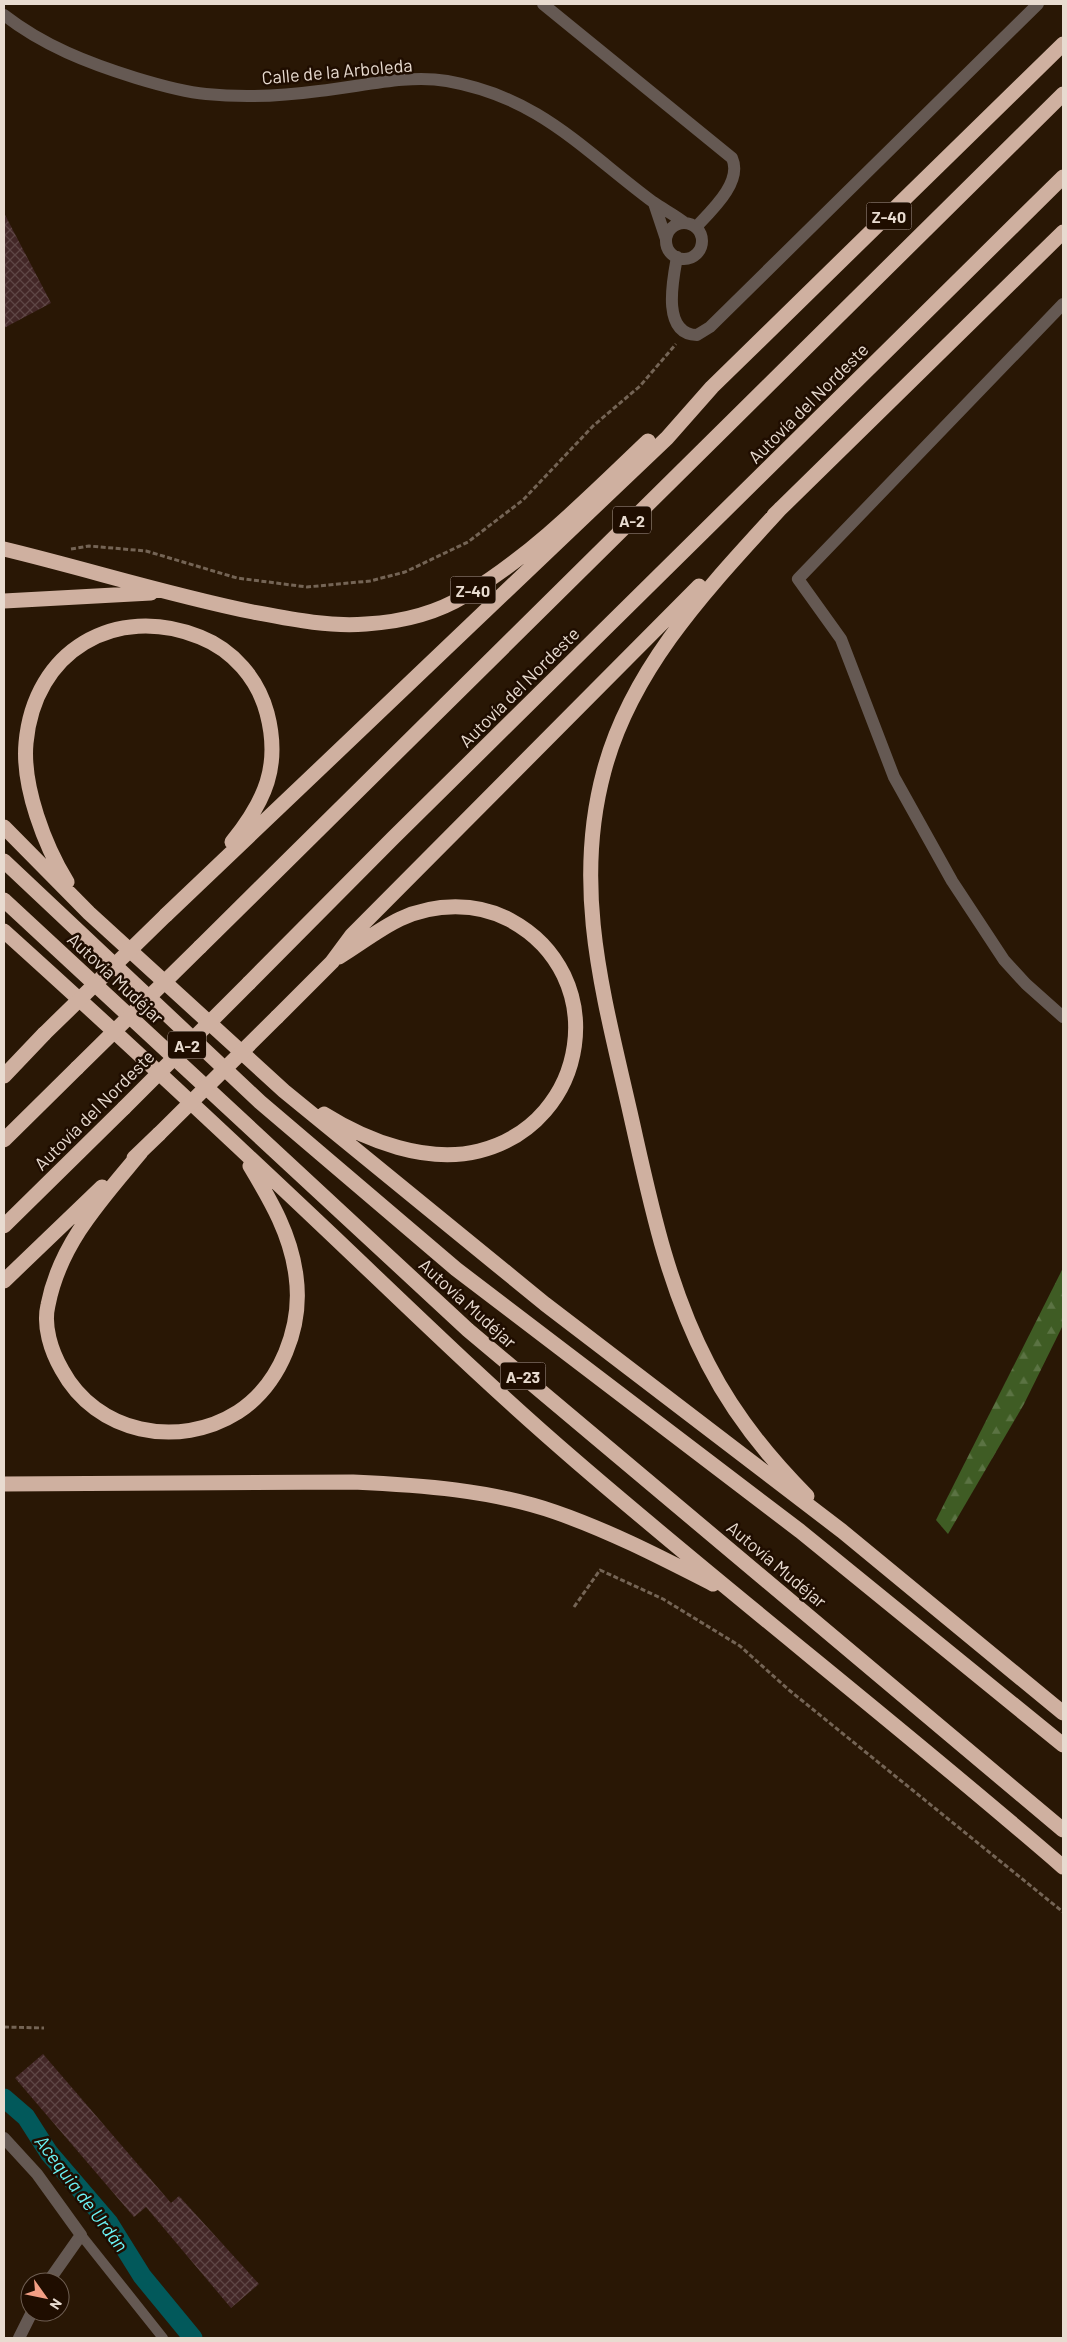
<svg xmlns="http://www.w3.org/2000/svg" width="1067" height="2342" font-family="Barlow,sans-serif">
<style>
.forest{fill:url(#forest-firs)}
.lines{fill:none;stroke-linecap:round;stroke-linejoin:round}
.canal{stroke:#02595b;stroke-width:19}
.building{fill:url(#building-cross-hatch)}
.path{stroke:#746455;stroke-width:3;stroke-dasharray:5 2.5;stroke-linecap:butt}
.lane{stroke:#655953;stroke-width:10}
.street{stroke:#655953;stroke-width:12}
.highway{stroke:#cfb0a0;stroke-width:15}
.highway-bridge{stroke:#cfb0a0;stroke-width:15}
.labels{text-anchor:middle;dominant-baseline:central;stroke-width:5;stroke-linejoin:round;paint-order:stroke}
.shield{fill:#1f0d00;stroke:#ac9d92;stroke-width:1}
.shield-label{font-size:16px;font-weight:bold;fill:#e8dbd0}
.street-label{font-size:18px;fill:#e8dbd0;stroke:#1f0d00}
.water-label{font-size:19px;font-style:italic;fill:#6bf4f7;stroke:#1f0d00}
</style>
<defs>
<pattern id="forest-firs" width="22" height="20" patternUnits="userSpaceOnUse" patternTransform="scale(1.25)"><rect width="22" height="20" fill="#3f5c24"/><path d="M5 1l3.5 6h-7zM16 11l3.5 6h-7z" fill="#5b7343"/></pattern>
<pattern id="building-cross-hatch" width="8" height="8" patternUnits="userSpaceOnUse" patternTransform="scale(1.25)"><rect width="8" height="8" fill="#432727"/><path d="M0 0l8 8M0 8l8-8" fill="none" stroke="#5e4645"/></pattern>
</defs>
<rect width="100%" height="100%" fill="#291705"/>
<path class="forest" d="M1063 1268V1325L1024 1404 948 1534 936 1520Z"/>
<g class="lines">
<path class="canal" d="M4 2098 26 2117 49 2153 109 2223 142 2276 193 2338"/>
</g>
<path class="building" d="M4 213 51 303 4 328Z
M43 2054 171 2203 179 2196 259 2284 231 2308 146 2207 134 2217 15 2078Z"/>
<g class="lines">
<path class="path" d="M71 549 89 546 146 551 237 578 307 587 370 581 405 572 468 542 523 500 593 426 640 386 676 344
M574 1607 600 1570 663 1599 740 1646 789 1690 1063 1912
M4 2027 44 2028"/>
<path class="lane" d="M81 2235 163 2338"/>
<path class="street" d="M543 4 732 158C743 182 711 211 696 227
M4 15C44 46 88 63 136 78 159 85 183 92 206 94 244 98 282 96 319 91 360 87 406 74 447 81 539 97 583 150 653 202 663 209 675 215 685 223
M654 203 666 239
M666 241a18 18 0 1 1 36 0a18 18 0 1 1-36 0Z
M677 257C673 279 661 334 697 335L710 327 1038 4
M1063 304 798 579 841 639 894 777 952 881 1004 960 1026 984 1063 1017
M4 2138 37 2174 81 2235 48 2282
M19 2338 32 2312"/>
<path class="highway" d="M781 508C710 586 632 666 604 771 572 889 604 997 630 1112 650 1200 666 1283 708 1364 733 1413 768 1457 807 1496
M774 515 1063 232
M4 549C87 569 169 595 253 612 290 619 328 627 366 624 400 622 437 613 466 595 535 553 590 496 648 441
M4 601 151 593
M4 827 89 913 284 1091 545 1304 842 1531 1063 1713
M4 861 260 1102 456 1269 800 1531 1063 1745
M67 882C45 846 22 787 26 743 34 651 115 603 200 637 233 650 258 679 267 713 281 766 265 801 232 842
M4 900 468 1330 1063 1830
M166 915 667 438 712 387 1063 44
M4 931C115 1031 224 1133 332 1235 413 1312 493 1390 577 1462 737 1600 904 1729 1063 1867
M200 947 1063 94
M249 983 393 838 1063 177
M277 1017 332 962 352 935 699 586
M4 1076 44 1034
M324 1114C367 1141 427 1164 479 1151 590 1123 612 975 510 920 477 902 434 903 400 919 379 929 359 945 339 957
M4 1140 77 1068
M141 1152C102 1199 60 1243 48 1305 43 1326 51 1351 62 1370 96 1433 178 1450 238 1412 281 1384 303 1326 296 1276 291 1235 271 1201 250 1166
M134 1158 159 1134
M4 1226 124 1108
M4 1281 102 1187
M4 1484 353 1482C421 1485 491 1490 555 1512 610 1531 662 1558 713 1584"/>
<path class="highway-bridge" d="M44 1034 166 915
M77 1068 200 947
M124 1108 249 983
M159 1134 277 1017"/>
</g>
<g class="labels">
<g class="shield">
<rect x="866.5" y="202.5" width="45" height="27" rx="4"/>
<rect x="613" y="506.5" width="38" height="27" rx="4"/>
<rect x="450.5" y="576.5" width="45" height="27" rx="4"/>
<rect x="168" y="1031.5" width="38" height="27" rx="4"/>
<rect x="500.5" y="1362.5" width="45" height="27" rx="4"/>
</g>
<g class="shield-label">
<text x="889" y="216">Z-40</text>
<text x="632" y="520">A-2</text>
<text x="473" y="590">Z-40</text>
<text x="187" y="1045">A-2</text>
<text x="523" y="1376">A-23</text>
</g>
<g class="street-label">
<text transform="translate(337 71) rotate(-5)">Calle de la Arboleda</text>
<text transform="translate(808 403) rotate(-45)">Autovía del Nordeste</text>
<text transform="translate(519 687) rotate(-45)">Autovía del Nordeste</text>
<text transform="translate(116 978) rotate(43)">Autovía Mudéjar</text>
<text transform="translate(94 1110) rotate(-45)">Autovía del Nordeste</text>
<text transform="translate(468 1303) rotate(42)">Autovía Mudéjar</text>
<text transform="translate(777 1564) rotate(40)">Autovía Mudéjar</text>
</g>
<g class="water-label">
<text transform="translate(82 2193) rotate(53)">Acequia de Urdán</text>
</g>
</g>
<rect width="1067" height="2342" fill="none" stroke="#e8dbd0" stroke-width="10"/>
<g transform="translate(45 2297) rotate(123)"><circle r="24" fill="#1f0d00" stroke="#6f5f53"/>
<path d="M0-4L9 19L0 12L-9 19Z" fill="#f39f85"/>
<text y="-8" font-size="14" font-weight="bold" text-anchor="middle" fill="#e8dbd0">N</text>
</g>
</svg>
